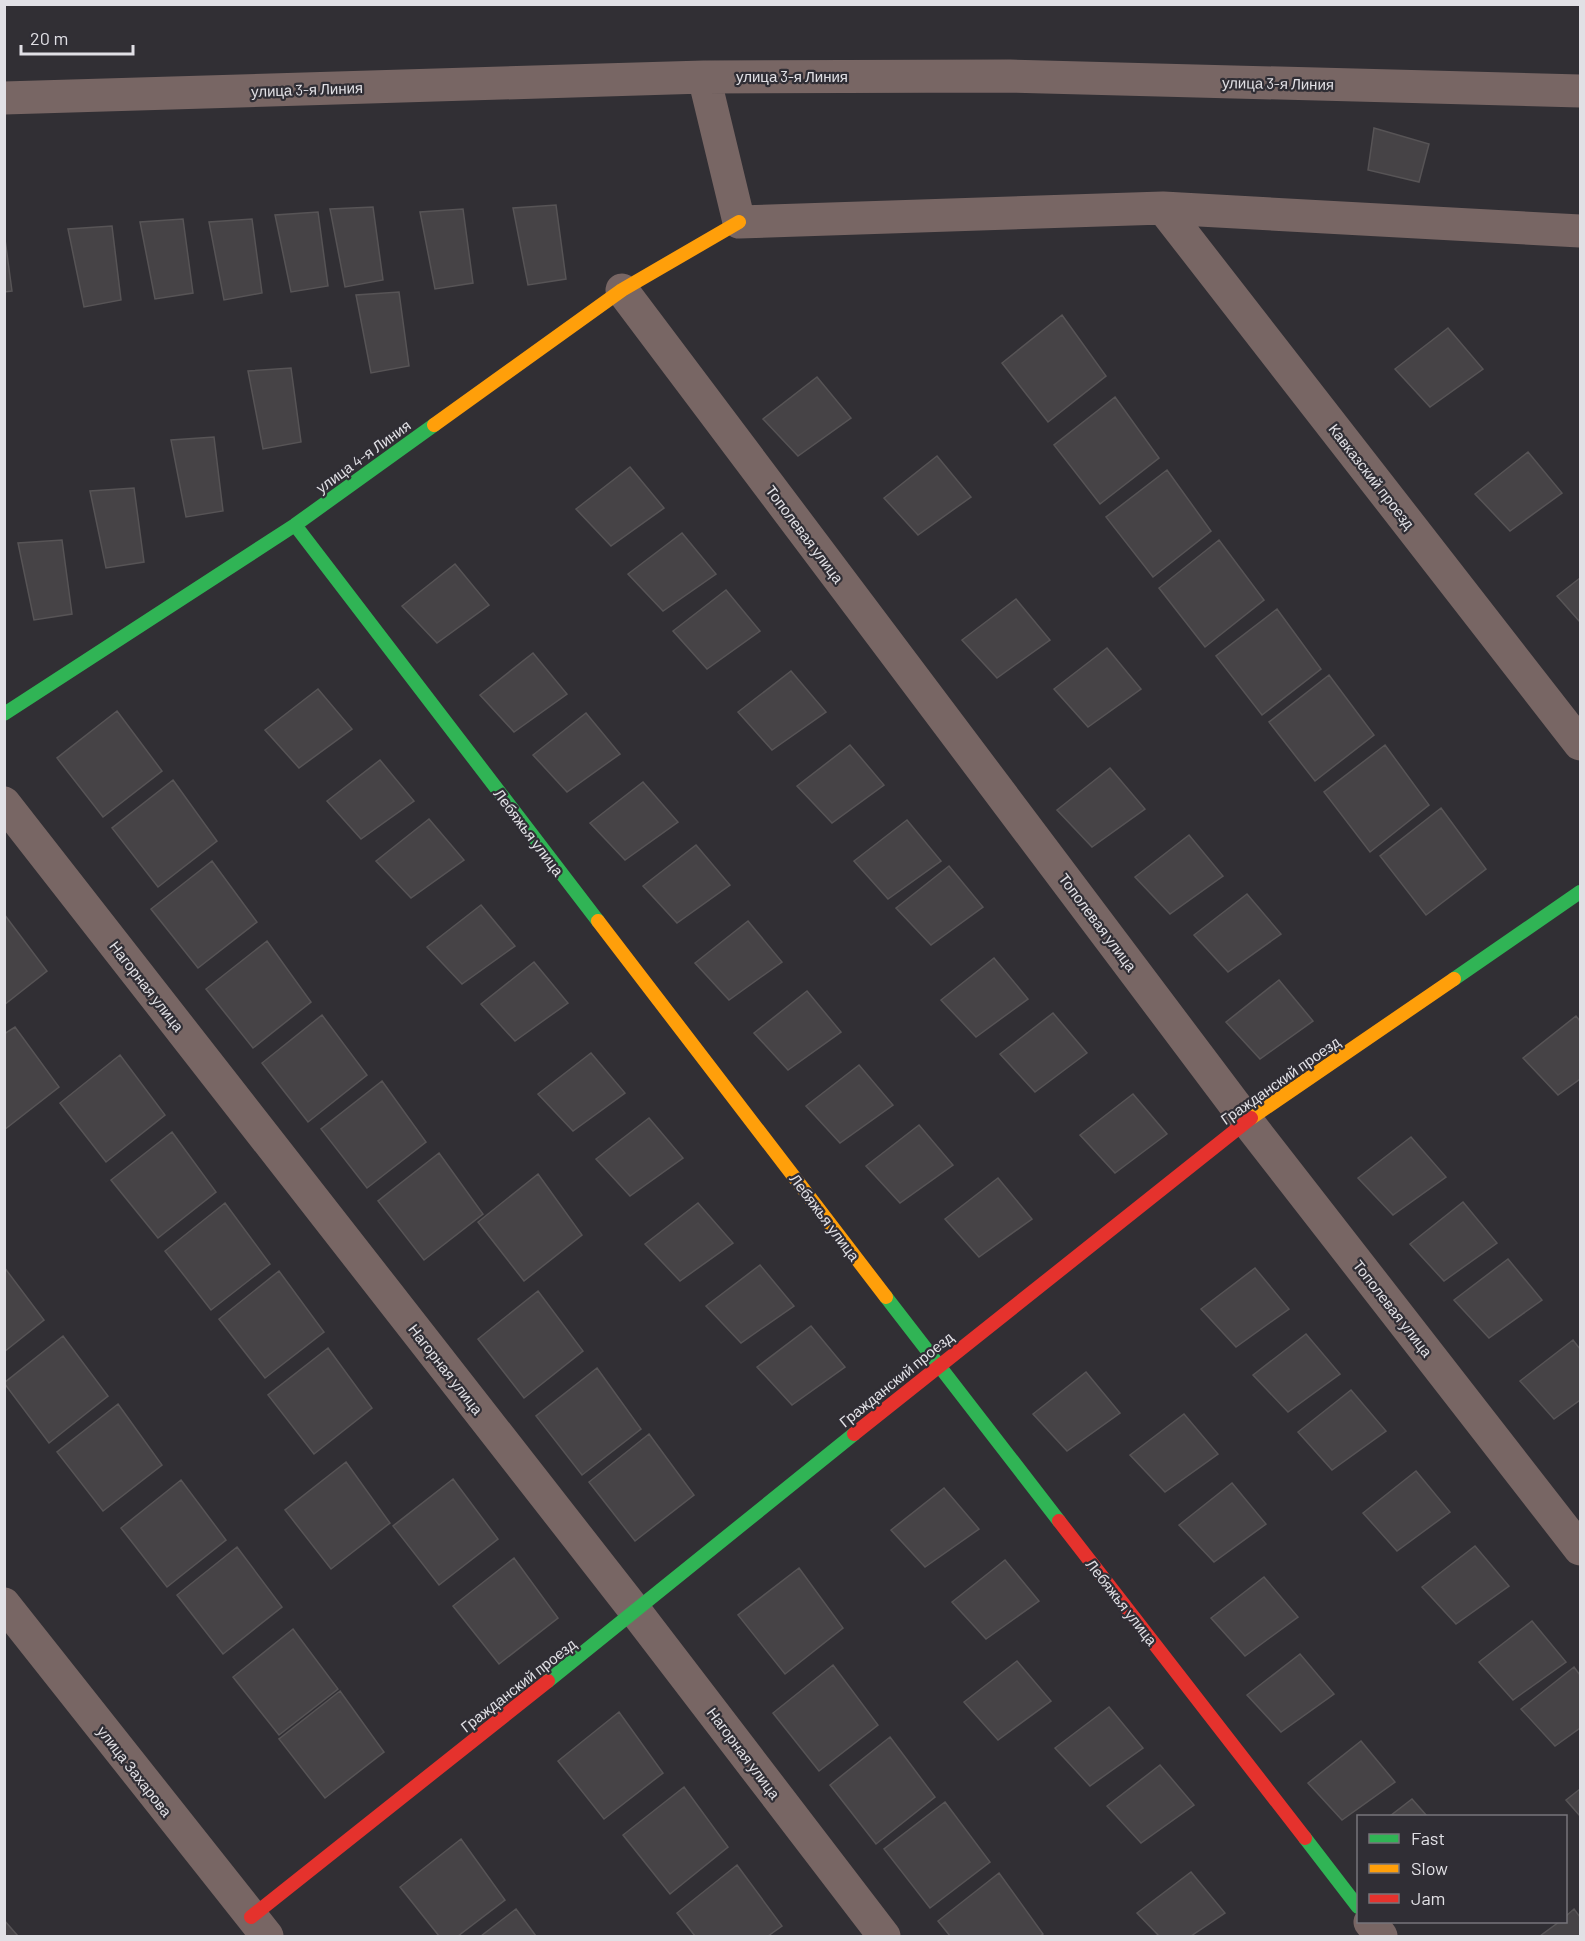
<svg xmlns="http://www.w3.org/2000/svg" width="1585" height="1941" font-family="Barlow,sans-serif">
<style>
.building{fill:#464346;stroke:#575456;stroke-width:1.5}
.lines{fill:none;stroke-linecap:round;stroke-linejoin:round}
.street{stroke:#786664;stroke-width:33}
.fast{stroke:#30b455;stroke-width:14}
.slow{stroke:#ff9f0a;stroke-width:14}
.jam{stroke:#e5322d;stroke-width:14}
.labels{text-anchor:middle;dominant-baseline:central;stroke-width:4.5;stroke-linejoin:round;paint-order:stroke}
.street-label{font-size:15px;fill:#e1e0e5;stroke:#302e35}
</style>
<rect width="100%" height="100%" fill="#312f34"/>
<path class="building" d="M1374 128 1429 144 1419 182 1368 170Z
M556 205 566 279 528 285 513 208Z
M373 207 383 280 345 287 330 209Z
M463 209 473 283 435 289 420 212Z
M318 212 328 286 291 292 275 215Z
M183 219 193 293 155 299 140 222Z
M252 219 262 293 224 300 209 222Z
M112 226 121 300 84 307 68 229Z
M4 232 12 291 4 292Z
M399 292 409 366 371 373 356 295Z
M1062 315 1106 376 1048 422 1002 363Z
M1448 328 1483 369 1430 407 1395 369Z
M291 368 301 442 263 449 248 371Z
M817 377 851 418 798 456 763 419Z
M1115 397 1159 458 1100 504 1054 445Z
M214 437 223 511 186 517 171 440Z
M1528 452 1562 493 1510 531 1475 494Z
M937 456 971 497 918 535 884 498Z
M630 467 664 508 611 546 576 509Z
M1167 470 1211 531 1153 577 1106 517Z
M134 488 144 562 106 568 90 491Z
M682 533 716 574 663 611 628 574Z
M62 540 72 614 34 620 18 543Z
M1219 540 1264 600 1205 647 1159 588Z
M455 564 489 605 437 643 402 606Z
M1580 578V622L1557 596Z
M726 590 760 631 707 669 673 631Z
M1016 599 1050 640 997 678 962 640Z
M1277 609 1321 669 1262 715 1216 656Z
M1107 648 1141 689 1088 727 1054 689Z
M533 653 567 694 514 732 480 695Z
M791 671 826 712 772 750 738 712Z
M1329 675 1374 735 1315 781 1269 722Z
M318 689 352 729 299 768 265 730Z
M117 711 162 771 103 817 57 758Z
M586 713 620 754 567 792 533 755Z
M850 745 884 785 832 823 797 786Z
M1385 745 1429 805 1370 852 1324 792Z
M380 760 414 801 361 839 327 801Z
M1110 768 1145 809 1092 847 1057 810Z
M173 780 217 841 158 887 112 828Z
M643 782 678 822 625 860 590 823Z
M1441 808 1486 869 1426 915 1380 856Z
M429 819 464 860 411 898 376 861Z
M907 820 941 861 888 899 854 861Z
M1189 835 1223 876 1170 914 1135 877Z
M696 845 730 885 677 923 643 886Z
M212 861 257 922 198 968 151 909Z
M949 866 983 907 931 945 896 908Z
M1247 894 1281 934 1228 972 1194 935Z
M481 905 515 946 462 984 427 947Z
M4 914 47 971 4 1005Z
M748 921 782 962 729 1000 695 963Z
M267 941 311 1002 253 1048 206 989Z
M994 958 1028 999 976 1037 941 1000Z
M534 962 568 1003 515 1041 481 1004Z
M1279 980 1313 1021 1260 1059 1226 1022Z
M807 991 841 1032 788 1070 754 1033Z
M1053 1013 1087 1053 1035 1092 1000 1054Z
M322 1015 367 1075 308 1122 262 1063Z
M1576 1016 1580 1021V1079L1558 1095 1523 1058Z
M15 1027 59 1087 4 1130V1034Z
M591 1053 625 1093 573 1131 538 1094Z
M120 1055 165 1115 106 1162 60 1103Z
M859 1065 893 1105 840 1143 806 1106Z
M382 1081 426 1142 367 1188 321 1129Z
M1133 1094 1167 1134 1115 1173 1080 1135Z
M649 1118 683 1158 630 1196 596 1159Z
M919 1125 953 1165 900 1203 866 1166Z
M172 1132 216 1192 158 1238 111 1180Z
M1411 1137 1446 1177 1393 1215 1358 1178Z
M439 1153 483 1214 424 1260 378 1201Z
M538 1174 582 1235 524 1281 478 1222Z
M998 1178 1032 1219 979 1257 945 1219Z
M1463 1202 1497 1243 1444 1281 1410 1244Z
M225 1203 270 1264 211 1310 165 1251Z
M698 1203 733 1243 680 1281 645 1244Z
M1508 1259 1542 1300 1489 1338 1454 1300Z
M760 1265 794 1306 741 1343 706 1306Z
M4 1267 44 1320 4 1352Z
M1255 1268 1289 1309 1236 1347 1201 1309Z
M279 1271 324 1332 265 1378 219 1319Z
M538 1291 583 1351 524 1398 478 1339Z
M811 1326 845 1367 792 1405 757 1367Z
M1306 1334 1340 1374 1288 1412 1253 1375Z
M63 1336 108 1396 49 1443 4 1383Z
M1573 1340 1580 1349V1400L1554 1419 1520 1381Z
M328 1348 372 1408 314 1454 268 1395Z
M597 1368 641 1429 582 1475 536 1416Z
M1086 1372 1120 1413 1067 1451 1033 1414Z
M1351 1390 1386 1431 1332 1470 1298 1432Z
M118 1404 162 1465 103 1511 57 1452Z
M1184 1414 1218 1454 1165 1492 1130 1455Z
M649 1434 694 1495 635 1541 589 1482Z
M346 1462 390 1523 331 1569 285 1510Z
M1416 1471 1450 1512 1397 1551 1363 1513Z
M453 1479 498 1539 439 1585 393 1526Z
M181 1480 226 1540 167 1587 121 1528Z
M1232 1483 1266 1524 1214 1562 1179 1525Z
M944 1488 979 1529 925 1567 891 1530Z
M1475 1546 1509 1586 1456 1624 1422 1587Z
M237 1547 282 1607 223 1654 177 1595Z
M514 1558 558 1618 499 1664 453 1606Z
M1005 1560 1039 1601 986 1639 952 1602Z
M799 1568 843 1628 785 1674 738 1615Z
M1264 1577 1298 1617 1245 1656 1211 1618Z
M1532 1621 1566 1662 1513 1700 1479 1662Z
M293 1629 338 1689 279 1735 233 1677Z
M1300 1654 1334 1694 1281 1732 1247 1695Z
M1017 1661 1051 1701 998 1740 964 1702Z
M833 1665 878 1725 819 1771 773 1713Z
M1574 1667 1580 1675V1728L1555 1746 1521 1709Z
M340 1691 384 1752 325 1798 279 1739Z
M1109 1707 1143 1748 1090 1786 1055 1748Z
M619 1712 663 1773 604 1819 558 1761Z
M890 1737 935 1797 876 1844 830 1785Z
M1361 1741 1395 1782 1342 1820 1308 1783Z
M1160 1765 1194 1805 1141 1843 1107 1806Z
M684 1787 728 1847 670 1894 623 1835Z
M1580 1789V1816L1566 1800Z
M1412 1799 1427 1816H1390Z
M945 1802 990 1862 930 1908 884 1849Z
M461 1839 505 1900 458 1936H439L400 1887Z
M737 1865 782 1926 768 1936H695L677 1913Z
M1191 1872 1225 1913 1191 1936H1159L1137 1913Z
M999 1873 1043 1934 1040 1936H950L938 1921Z
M516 1909 536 1936H481Z
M1574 1909 1580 1917V1936H1540L1559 1922H1566V1916Z
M4 1920 18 1936H4Z"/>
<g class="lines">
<path class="street" d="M704 77 739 222 1163 208 1580 231
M4 98 704 77 1010 76 1580 91
M1163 208 1580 744
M622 290 1247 1121 1580 1549
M4 803 636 1612 884 1936
M4 1604 267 1936
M1370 1922 1381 1936"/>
<path class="fast" d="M295 525 598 921
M4 714 295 525 434 425
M1454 979 1580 892
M886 1297 1059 1521
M548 1681 854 1434
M1305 1838 1358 1907"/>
<path class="slow" d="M434 425 622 290 739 222
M598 921 886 1297
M1251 1118 1454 979"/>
<path class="jam" d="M854 1434 1251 1118
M1059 1521 1305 1838
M251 1917 548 1681"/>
</g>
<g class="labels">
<g class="street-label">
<text x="792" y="76">улица 3-я Линия</text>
<text transform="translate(1278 83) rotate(1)">улица 3-я Линия</text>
<text transform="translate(307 89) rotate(-2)">улица 3-я Линия</text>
<text transform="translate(363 456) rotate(-36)">улица 4-я Линия</text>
<text transform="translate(1372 476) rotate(52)">Кавказский проезд</text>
<text transform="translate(805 534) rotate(53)">Тополевая улица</text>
<text transform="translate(529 832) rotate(53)">Лебяжья улица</text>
<text transform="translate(1098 922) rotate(53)">Тополевая улица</text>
<text transform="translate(147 986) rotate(52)">Нагорная улица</text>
<text transform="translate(1280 1080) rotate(-35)">Гражданский проезд</text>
<text transform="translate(825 1217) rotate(53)">Лебяжья улица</text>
<text transform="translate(1393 1308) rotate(52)">Тополевая улица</text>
<text transform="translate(446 1369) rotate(52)">Нагорная улица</text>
<text transform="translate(896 1379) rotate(-39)">Гражданский проезд</text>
<text transform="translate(1122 1602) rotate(52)">Лебяжья улица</text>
<text transform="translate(518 1685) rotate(-38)">Гражданский проезд</text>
<text transform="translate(744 1753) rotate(53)">Нагорная улица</text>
<text transform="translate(135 1771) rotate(52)">улица Захарова</text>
</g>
</g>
<rect width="1585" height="1941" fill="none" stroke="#e1e0e5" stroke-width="12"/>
<rect x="1357" y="1815" width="210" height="108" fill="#302e35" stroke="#77757b" stroke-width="1.5"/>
<rect x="1369" y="1834" width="30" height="9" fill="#30b455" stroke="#77757b" stroke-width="1.5"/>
<text x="1411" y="1845" font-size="18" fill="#e1e0e5">Fast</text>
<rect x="1369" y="1864" width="30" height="9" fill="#ff9f0a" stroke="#77757b" stroke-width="1.5"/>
<text x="1411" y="1875" font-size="18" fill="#e1e0e5">Slow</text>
<rect x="1369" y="1894" width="30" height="9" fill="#e5322d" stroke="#77757b" stroke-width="1.5"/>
<text x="1411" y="1905" font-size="18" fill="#e1e0e5">Jam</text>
<path d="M21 45v9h112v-9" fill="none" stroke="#e1e0e5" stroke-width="3"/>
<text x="30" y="45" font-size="18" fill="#e1e0e5" stroke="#302e35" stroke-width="4.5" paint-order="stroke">20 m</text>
</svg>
